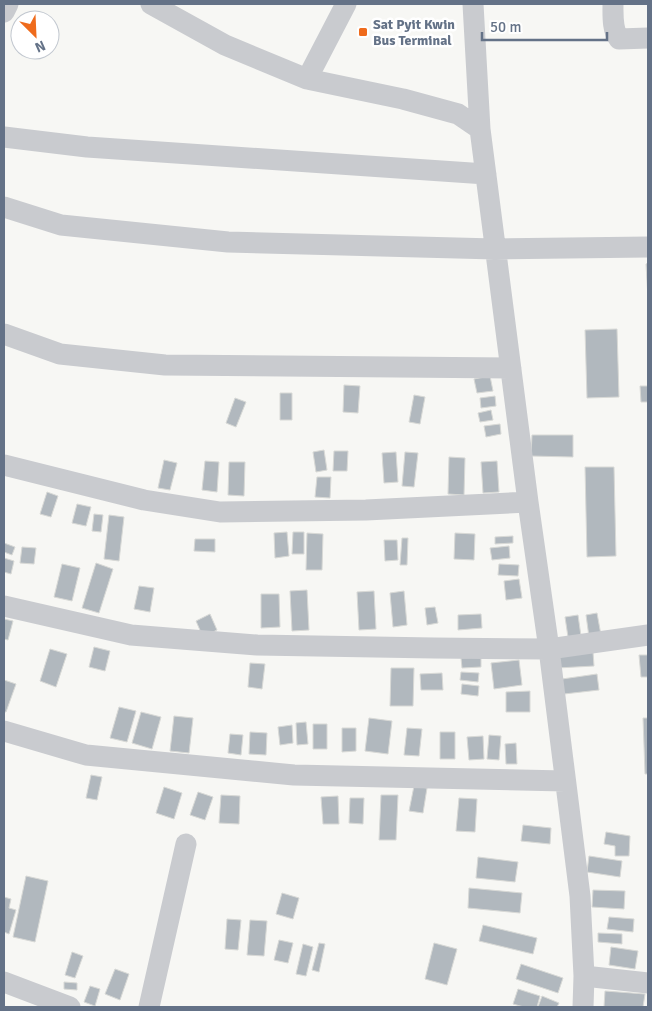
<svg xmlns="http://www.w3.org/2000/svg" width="652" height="1011" font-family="Signika,sans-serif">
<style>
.building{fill:#b1b8be;stroke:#d8d9d6}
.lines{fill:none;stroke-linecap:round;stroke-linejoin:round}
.minor{stroke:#c9cbcf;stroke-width:21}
.poi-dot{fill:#ef6b1c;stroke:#fff;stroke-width:2}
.labels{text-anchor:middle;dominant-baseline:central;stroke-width:5;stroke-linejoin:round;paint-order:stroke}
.poi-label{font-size:14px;font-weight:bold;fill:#647287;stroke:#fff;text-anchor:start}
</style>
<rect width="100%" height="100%" fill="#f7f7f4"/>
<path class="building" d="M648 263V298L646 264Z
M617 329 619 397 587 398 585 330Z
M490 376 493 391 477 393 474 379Z
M344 385 360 386 358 413 343 412Z
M640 386H648V402H641Z
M280 393H292V420H280Z
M414 395 425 397 420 424 409 422Z
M495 396 496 406 481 408 480 398Z
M235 398 246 402 236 427 226 423Z
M491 410 493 420 480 422 478 413Z
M500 424 501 434 486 437 484 426Z
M532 435H573V457L531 456Z
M324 450 327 470 316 472 313 452Z
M334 451H348L347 471H333Z
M396 452 398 482 384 483 382 453Z
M405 452 418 453 414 487 402 486Z
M449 457 465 458 464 495 448 494Z
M164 460 177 463 170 490 158 488Z
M205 461 219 462 217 492 202 490Z
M497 461 499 492 483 493 481 462Z
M229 462H245L244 496 228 495Z
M585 467H614L616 556 587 557Z
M317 477H331L330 498 315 497Z
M47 492 58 496 51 517 40 514Z
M77 504 91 507 86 526 72 523Z
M94 514 103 515 101 532 92 531Z
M109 515 124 517 119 561 104 559Z
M287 532 289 556 275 558 274 533Z
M293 532H304V554H292Z
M307 533 323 534 322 570H306Z
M455 533 475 534 474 560 454 559Z
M513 536V543L495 544V537Z
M402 538H408L407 565H400Z
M195 539H215V552L194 551Z
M384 540H397L398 560 385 561Z
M4 543 15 547 12 555 4 552Z
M509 546 510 558 492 560 490 548Z
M22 547 36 548 34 564 20 563Z
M4 558 14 561 11 574 4 572Z
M96 563 113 569 99 613 82 608Z
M62 564 80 568 72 601 54 597Z
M499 564 519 565 518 576 498 575Z
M519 579 522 598 506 600 504 581Z
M139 586 154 588 150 612 134 609Z
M307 590 309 630 292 631 290 591Z
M374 591 376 629 359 630 357 592Z
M404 591 407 625 393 627 390 593Z
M261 594H279L280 627 261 628Z
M435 607 438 623 427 625 425 608Z
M597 613 601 635 589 637 586 615Z
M210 614 217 630 203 637 196 621Z
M481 614 482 628 458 630V615Z
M578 615 581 636 568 637 565 617Z
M4 619 13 621 8 640 4 639Z
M94 647 110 651 105 671 89 667Z
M50 649 67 654 56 687 40 681Z
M593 652 594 666 557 668 556 654Z
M639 655H648V677H641Z
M481 657V667L462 668 461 658Z
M519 660 522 685 494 689 491 663Z
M250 663 265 664 262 689 248 687Z
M391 668H414L413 706H390Z
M461 672 479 673 478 682 460 680Z
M442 673 443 690H421L420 674Z
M597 674 599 690 564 694 562 679Z
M4 680 16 684 6 712H4Z
M462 684 479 686 478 696 461 694Z
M530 691V712H506V692Z
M119 707 136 711 127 742 110 738Z
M141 712 161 717 152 749 132 743Z
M174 716 193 718 189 753 170 751Z
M369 718 392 721 388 754 365 751Z
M643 718H648V774H645Z
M306 722 308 744 297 745 296 723Z
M313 724H327V749H313Z
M292 725 293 743 280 745 278 727Z
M342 728H356V751L342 752Z
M407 728 422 729 419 756 404 755Z
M250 732 267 733 266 755 249 754Z
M440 732H455V759H440Z
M230 734 243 735 241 755 228 753Z
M489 735 501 736 499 760 487 759Z
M483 736 484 759 469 760 467 737Z
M516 743 517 764H506L505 744Z
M91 775 102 777 97 800 86 798Z
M414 786 427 788 423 813 409 811Z
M164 787 182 793 174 819 156 813Z
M198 792 213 797 205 820 190 815Z
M221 795 240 796 239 824 219 823Z
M381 795H398L396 840H379Z
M338 796 339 824H323L321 797Z
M350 798H364L363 824 349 823Z
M459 798 477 799 475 832 456 831Z
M523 825 551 828 550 844 521 841Z
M606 832 630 836 629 856H615V846L604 844Z
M589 856 622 861 620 877 587 872Z
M478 857 518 862 515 882 476 878Z
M26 876 48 881 35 942 13 937Z
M469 888 522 893 520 913 468 908Z
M593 890 625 891 624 909 592 907Z
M282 893 299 898 293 919 276 914Z
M4 897 11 899 9 908 16 910 9 934 4 932Z
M609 917 634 919 633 932 607 929Z
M227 919 241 920 238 950 225 949Z
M250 920 267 921 264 956 247 955Z
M483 925 537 938 533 954 479 941Z
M598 933 622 934V944L598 942Z
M279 940 293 943 288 963 274 960Z
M319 943 325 944 319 972 312 970Z
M434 943 457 949 447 985 425 979Z
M303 944 313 947 306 976 296 974Z
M611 947 638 951 635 969 609 965Z
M72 952 83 956 75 978 65 975Z
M521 964 563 978 558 993 516 979Z
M115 969 129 974 120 1000 105 994Z
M64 982 77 983V990L64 989Z
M90 986 100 989 95 1006 84 1002Z
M518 989 540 996 537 1007H524L513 1004Z
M605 991 645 994 643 1007H604Z
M542 996 559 1003 557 1007H538Z"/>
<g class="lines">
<path class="minor" d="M151 4 225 45 307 79 403 99 458 114 480 129 528 502 549 649 580 896 584 976 583 1007
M473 4 480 129
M613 4C613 15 612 30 619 39L648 38
M4 12 8 4
M307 79 346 4
M4 137 87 147 486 174
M4 207 61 225 228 242 495 249 648 247
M4 334 60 354 165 365 511 368
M4 465 144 500 220 512 366 510 528 502
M4 606 131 635 257 645 434 648 549 649 648 635
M4 731 86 755 294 775 565 781
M584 976 648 983
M4 982 70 1007
M149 1007 186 844"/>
</g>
<rect class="poi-dot" x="358" y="27" width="10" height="10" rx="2.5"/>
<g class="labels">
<g class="poi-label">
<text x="373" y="24">Sat Pyit Kwin<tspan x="373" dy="16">Bus Terminal</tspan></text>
</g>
</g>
<rect width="652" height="1011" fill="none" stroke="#647287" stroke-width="10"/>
<g transform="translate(35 35) rotate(156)"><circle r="24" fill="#ffffff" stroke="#c1c7cf"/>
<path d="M0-4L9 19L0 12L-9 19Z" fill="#ef6b1c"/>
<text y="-8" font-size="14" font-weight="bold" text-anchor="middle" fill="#647287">N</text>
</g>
<path d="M482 32v8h125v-8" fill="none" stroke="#647287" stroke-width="2.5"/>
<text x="490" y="32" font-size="15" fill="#647287" stroke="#ffffff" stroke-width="4" paint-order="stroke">50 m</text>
</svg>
